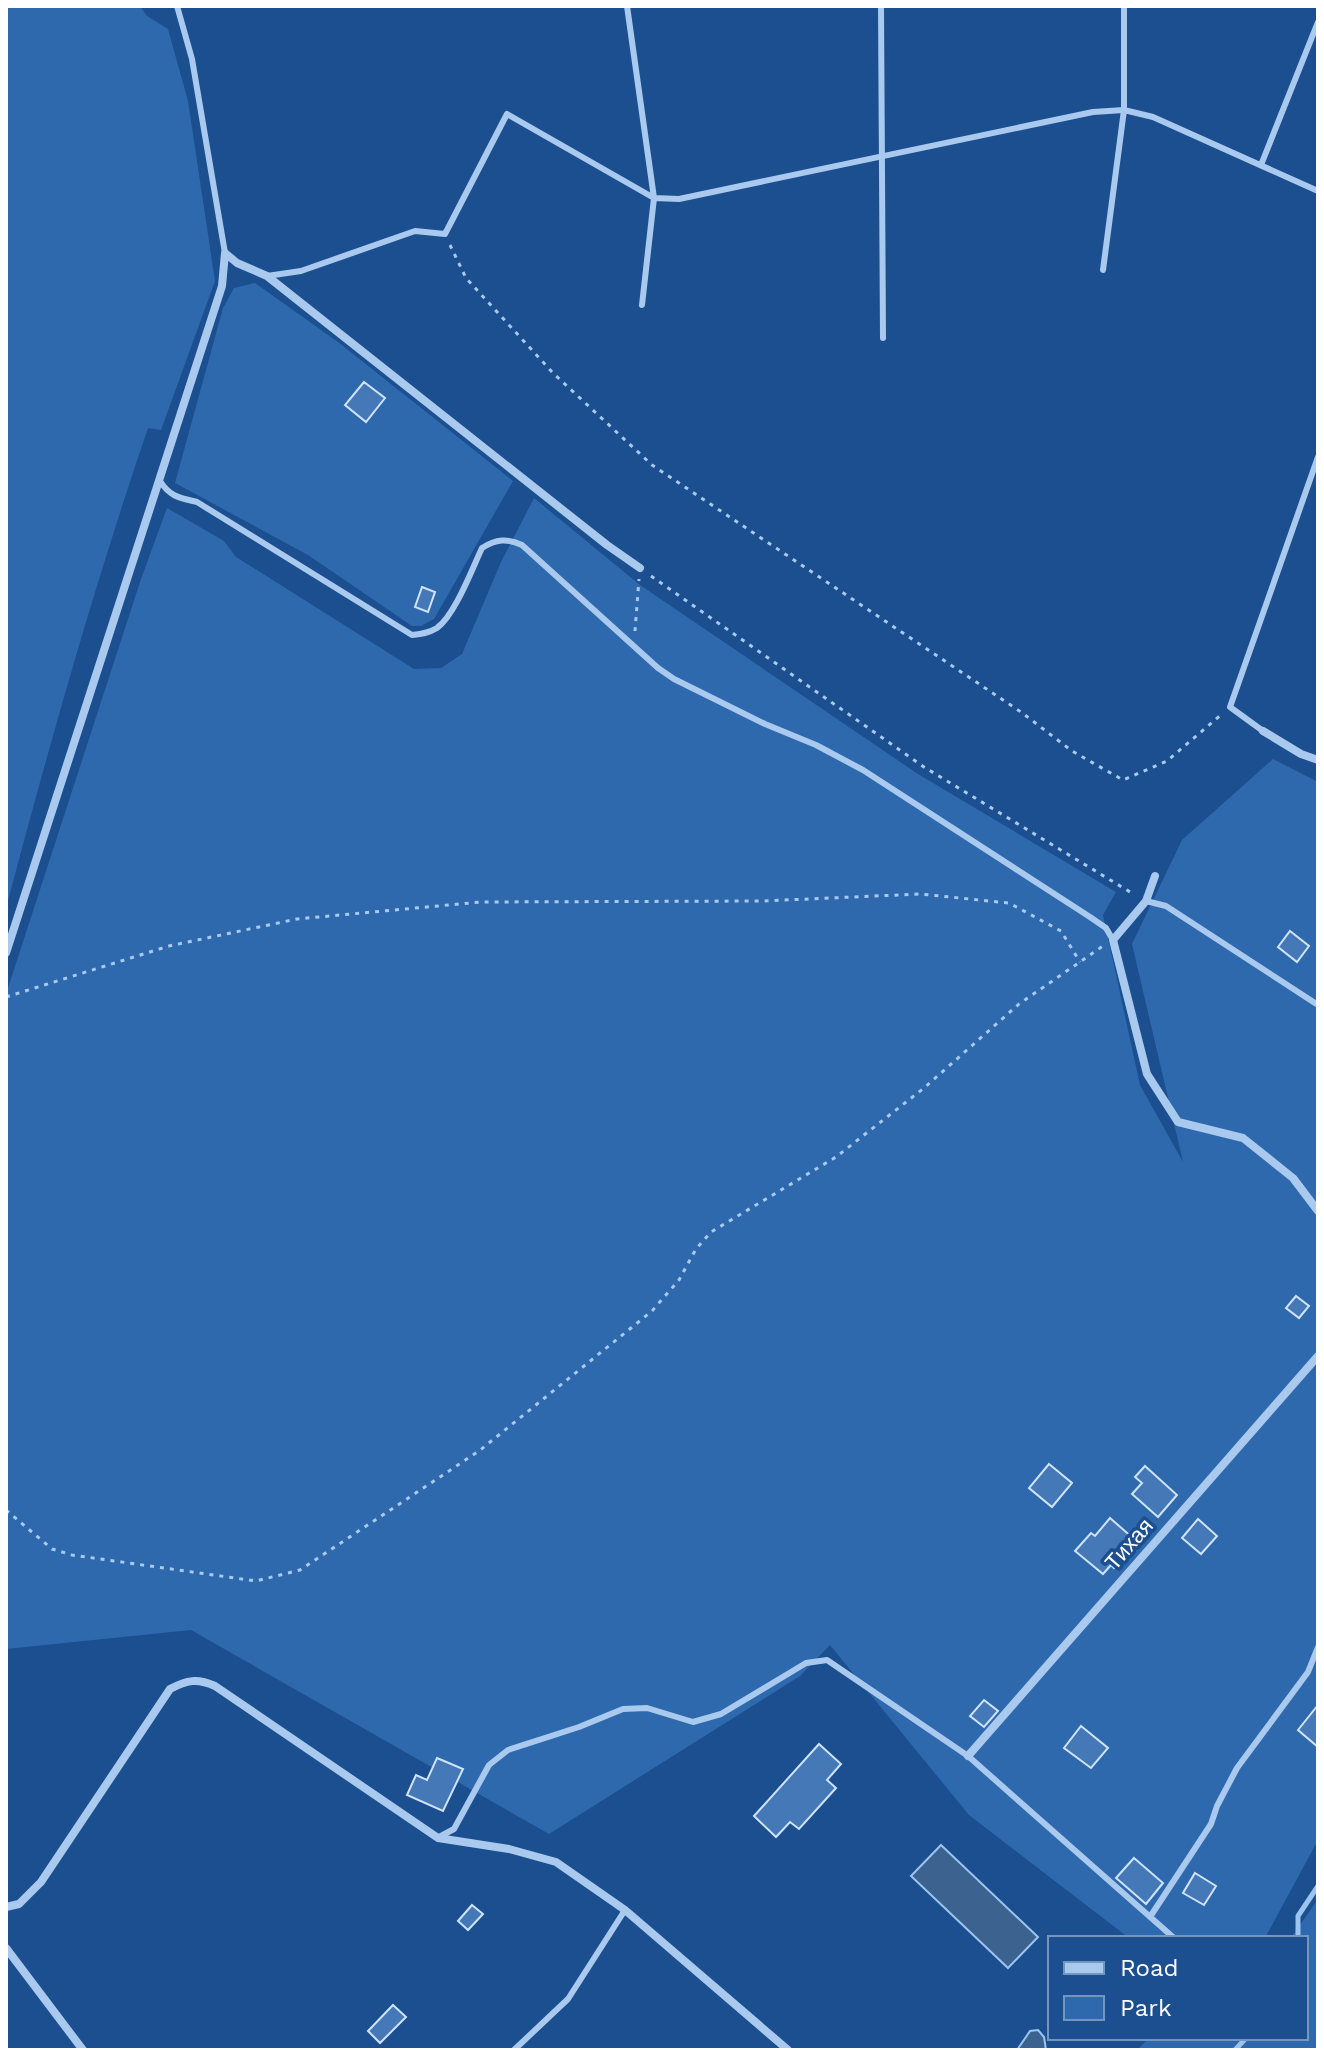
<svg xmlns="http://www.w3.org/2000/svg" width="1324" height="2056" font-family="'Work Sans',sans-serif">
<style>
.green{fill:#2e69ad}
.water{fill:#3c6290;stroke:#9cc4f0;stroke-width:2}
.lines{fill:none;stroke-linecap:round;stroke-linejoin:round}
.stream{stroke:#9cc4f0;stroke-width:5}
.building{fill:#4478b7;stroke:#cfe3fa;stroke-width:2}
.path{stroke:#a9c9ee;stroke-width:3;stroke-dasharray:4 6;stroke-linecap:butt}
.lane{stroke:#a9c9ee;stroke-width:6}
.street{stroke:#a9c9ee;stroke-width:8}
.labels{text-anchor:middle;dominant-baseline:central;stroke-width:7;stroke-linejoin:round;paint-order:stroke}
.street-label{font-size:22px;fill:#fff;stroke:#1b4f8f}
</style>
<rect width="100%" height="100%" fill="#1b4f8f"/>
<path class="green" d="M6 6H140L147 16 168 29 188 101 215 281 161 430 148 428C94 586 49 746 6 908Z
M255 283 338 342 513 481 434 619 421 626H412L308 555 175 483 223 308 234 288Z
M534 498 640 585 918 774 1116 892 1103 915 1140 1085 1183 1162 1132 944 1182 840 1273 759 1318 782V1840L1265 1938H1129L969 1815 830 1645 800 1676 549 1834 191 1630 6 1649V994L141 579 167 508 224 541 236 557 414 669 441 668 462 654 501 562Z
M1318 1899V2050H1137L1149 2038H1306V1938H1291Z"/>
<path class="water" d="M941 1845 1038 1937 1008 1968 911 1876Z
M1038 2030 1044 2037 1046 2050H1017L1030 2031Z"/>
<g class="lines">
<path class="stream" d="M1298 1938V1916L1318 1886
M1235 2050 1246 2038"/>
</g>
<path class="building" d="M364 382 385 398 366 422 345 405Z
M422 587 435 592 428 612 415 607Z
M1290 931 1309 946 1297 962 1278 947Z
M1296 1296 1309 1306 1299 1318 1286 1308Z
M1049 1464 1072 1483 1052 1507 1029 1488Z
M1145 1466 1177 1495 1158 1517 1132 1494 1142 1483 1135 1477Z
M1110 1518 1134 1539 1126 1548 1129 1551 1114 1568 1111 1565 1103 1574 1075 1551 1091 1533 1095 1536Z
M1198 1519 1217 1536 1201 1554 1182 1538Z
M984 1700 998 1711 984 1727 970 1716Z
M1318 1705V1747L1298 1730Z
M1081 1726 1108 1748 1091 1768 1064 1748Z
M819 1744 841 1764 827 1780 836 1788 799 1829 790 1822 776 1837 754 1816Z
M437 1758 463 1769 443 1811 407 1795 416 1775 427 1780Z
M1134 1858 1163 1883 1146 1904 1116 1878Z
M1195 1873 1216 1886 1204 1905 1183 1893Z
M472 1905 483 1914 468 1930 458 1921Z
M393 2005 406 2017 380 2043 368 2031Z"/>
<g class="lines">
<path class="path" d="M450 245 466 278 553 373 652 465 1021 712 1072 751 1123 780 1167 761 1222 714
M651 576 924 767 1135 895
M635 631 639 579
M6 997 169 946 297 919 481 902 763 901 920 894 1009 903 1061 931 1080 962
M6 1510 52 1549 72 1555 256 1581 300 1570 479 1451 652 1311 679 1280 696 1249 711 1232 836 1157 924 1088 1019 1004 1103 946"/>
<path class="lane" d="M177 6 192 59 225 253
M627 6 654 198 642 305
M881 6 883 338
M1261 165 1318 22
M1103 270 1124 110V6
M267 276 301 271 415 231 445 234 507 114 654 198 679 199 1093 112 1124 110 1153 117 1318 191
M160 481C170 497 180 498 197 502L412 635C421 634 429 633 437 628 455 615 472 569 482 548 496 539 507 538 522 545L658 668 674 679 765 724 816 745 863 770 1090 917 1106 928 1113 940
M1263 731 1230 707 1318 457
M1146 901 1166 906 1318 1005
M439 1837 454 1829 489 1765 508 1750 579 1727 623 1709 647 1708 693 1722 721 1714 806 1663 827 1660 968 1756 1174 1938
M1150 1917 1211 1824 1217 1806 1237 1768 1308 1672 1318 1647
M514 2050 568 1999 625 1910"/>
<path class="street" d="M1263 731 1301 754 1318 760
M1155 876 1146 901 1113 940 1147 1074 1178 1122 1243 1138 1293 1178 1318 1211
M6 953 222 286 225 253 237 263 267 276 607 545 640 568
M968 1756 1318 1356
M6 1907 19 1904 41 1882 170 1689C187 1680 197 1678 215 1686L438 1838 509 1849 556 1862 625 1910 788 2050
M6 1948 83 2050"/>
</g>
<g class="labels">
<g class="street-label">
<text transform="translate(1129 1544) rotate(-49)">Тихая</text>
</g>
</g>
<rect width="1324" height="2056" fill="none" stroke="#ffffff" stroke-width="16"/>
<rect x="1048" y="1936" width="260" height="104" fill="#1b4f8f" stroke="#7695bc" stroke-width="2"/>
<rect x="1064" y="1962" width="40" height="12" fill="#a9c9ee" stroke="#7695bc" stroke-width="2"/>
<text x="1120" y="1976" font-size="24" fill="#ffffff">Road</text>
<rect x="1064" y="1996" width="40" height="24" fill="#2e69ad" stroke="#7695bc" stroke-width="2"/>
<text x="1120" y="2016" font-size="24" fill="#ffffff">Park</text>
</svg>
